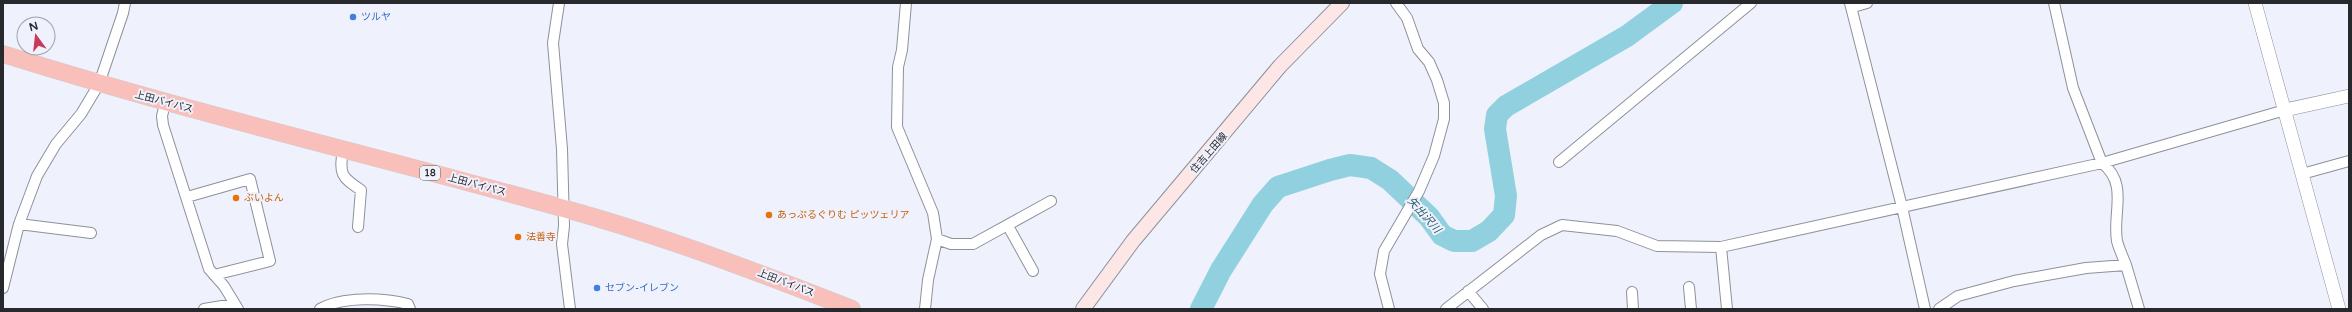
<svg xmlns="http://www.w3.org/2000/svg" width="2352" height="312" font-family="'Varela Round','Noto Sans JP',sans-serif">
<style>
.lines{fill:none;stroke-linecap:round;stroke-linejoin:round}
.river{stroke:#91d0df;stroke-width:22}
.minor-casing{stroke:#8e919a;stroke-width:12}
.tertiary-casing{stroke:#8e919a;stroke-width:14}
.secondary-casing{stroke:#8e919a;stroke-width:16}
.trunk-casing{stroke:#d0d0d1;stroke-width:18}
.minor{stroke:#fff;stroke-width:10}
.tertiary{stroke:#fff;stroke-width:13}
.secondary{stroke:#fde7e6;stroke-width:14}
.trunk{stroke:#f8bfbb;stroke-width:17}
.shop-dot{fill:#3f7fe0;stroke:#eff2fc;stroke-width:1.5}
.food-dot{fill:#e8710a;stroke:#eff2fc;stroke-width:1.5}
.labels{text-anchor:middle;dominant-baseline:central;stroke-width:4;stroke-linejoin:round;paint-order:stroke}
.shield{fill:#eff2fc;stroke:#64656b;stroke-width:1}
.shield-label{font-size:9px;font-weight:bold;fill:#28292d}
.shop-label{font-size:10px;fill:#366cbe;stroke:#eff2fc;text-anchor:start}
.street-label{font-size:10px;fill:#28292d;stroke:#eff2fc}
.food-label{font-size:10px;fill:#c56008;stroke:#eff2fc;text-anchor:start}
.water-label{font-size:11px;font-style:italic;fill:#255a66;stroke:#eff2fc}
</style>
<rect width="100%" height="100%" fill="#eff2fc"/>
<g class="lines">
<path class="river" d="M1201 309 1221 270 1263 204 1278 187 1330 170 1350 165 1371 168 1390 180 1429 217 1442 235 1454 241H1472L1489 231 1504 215 1506 196 1495 129 1497 115 1506 106 1627 36 1672 3"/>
<g class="minor-casing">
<path id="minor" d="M559 3 553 43 562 149 564 226 562 244 570 309
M906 3 902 50 898 67 897 127 933 213 937 239 928 280 925 309
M1850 3 1902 207 1925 309
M2054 3 2073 88 2102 163C2129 184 2112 214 2117 241 2119 249 2123 257 2126 265
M1853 7 1867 3
M165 103 162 116 163 125 209 269 224 286 238 309
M343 150C339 174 341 177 361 190L358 227
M1559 162 1751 3
M2302 174 2349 161
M187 197 250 179 270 261 214 275
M19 224 91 233
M1008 226 1033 271
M937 239 951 244H973L1051 201
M1721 247 1727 309
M1689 287 1691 309
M3 288 19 224 37 176 56 144 81 114 99 84 123 13 125 3
M1468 291 1483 309
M1632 292 1633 309
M204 309 234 304
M320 309C342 296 384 298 408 304L410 309
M1389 309 1380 274 1384 251 1419 191 1434 156 1444 119V103L1437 80 1429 62 1418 49 1407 18 1396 3
M1446 309 1541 235 1562 225 1617 231 1657 246 1721 247 2102 163 2285 110
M1939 309 1958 296 2014 281 2086 268 2126 265 2139 309"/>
</g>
<g class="tertiary-casing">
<path id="tertiary" d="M2255 3 2339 309
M2285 110 2349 96"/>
</g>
<g class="secondary-casing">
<path id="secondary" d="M1083 309 1133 241 1280 66 1342 3"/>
</g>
<g class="trunk-casing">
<path id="trunk" d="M3 54C188 112 376 156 562 208 661 235 757 272 852 309"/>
</g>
<use href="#minor" class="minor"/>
<use href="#tertiary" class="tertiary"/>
<use href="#secondary" class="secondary"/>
<use href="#trunk" class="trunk"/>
</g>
<g class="shop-dot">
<circle cx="353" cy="17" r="4"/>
<circle cx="597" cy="288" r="4"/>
</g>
<g class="food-dot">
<circle cx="236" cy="198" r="4"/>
<circle cx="769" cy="215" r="4"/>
<circle cx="518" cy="237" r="4"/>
</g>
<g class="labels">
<rect class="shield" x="420" y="166" width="20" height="14" rx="3"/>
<g class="shield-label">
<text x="430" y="173">18</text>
</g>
<g class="shop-label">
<text x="361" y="17">ツルヤ</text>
<text x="605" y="288">セブン-イレブン</text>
</g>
<g class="street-label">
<text transform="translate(164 102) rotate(15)">上田バイパス</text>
<text transform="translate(1209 153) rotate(-49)">住吉上田線</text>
<text transform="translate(477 185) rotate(15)">上田バイパス</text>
<text transform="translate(786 283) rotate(21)">上田バイパス</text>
</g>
<g class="food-label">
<text x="244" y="198">ぶいよん</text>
<text x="777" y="215">あっぷるぐりむ ピッツェリア</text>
<text x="526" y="237">法善寺</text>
</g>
<g class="water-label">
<text transform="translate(1424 215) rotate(48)">矢出沢川</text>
</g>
</g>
<rect width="2352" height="312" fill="none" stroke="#28292d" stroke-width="8"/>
<g transform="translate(36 36) rotate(345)"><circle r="19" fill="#eff2fc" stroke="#9fa2a9"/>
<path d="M0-3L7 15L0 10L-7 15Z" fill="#c9395a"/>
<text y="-6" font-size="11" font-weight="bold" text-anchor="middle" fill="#28292d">N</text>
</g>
</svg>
